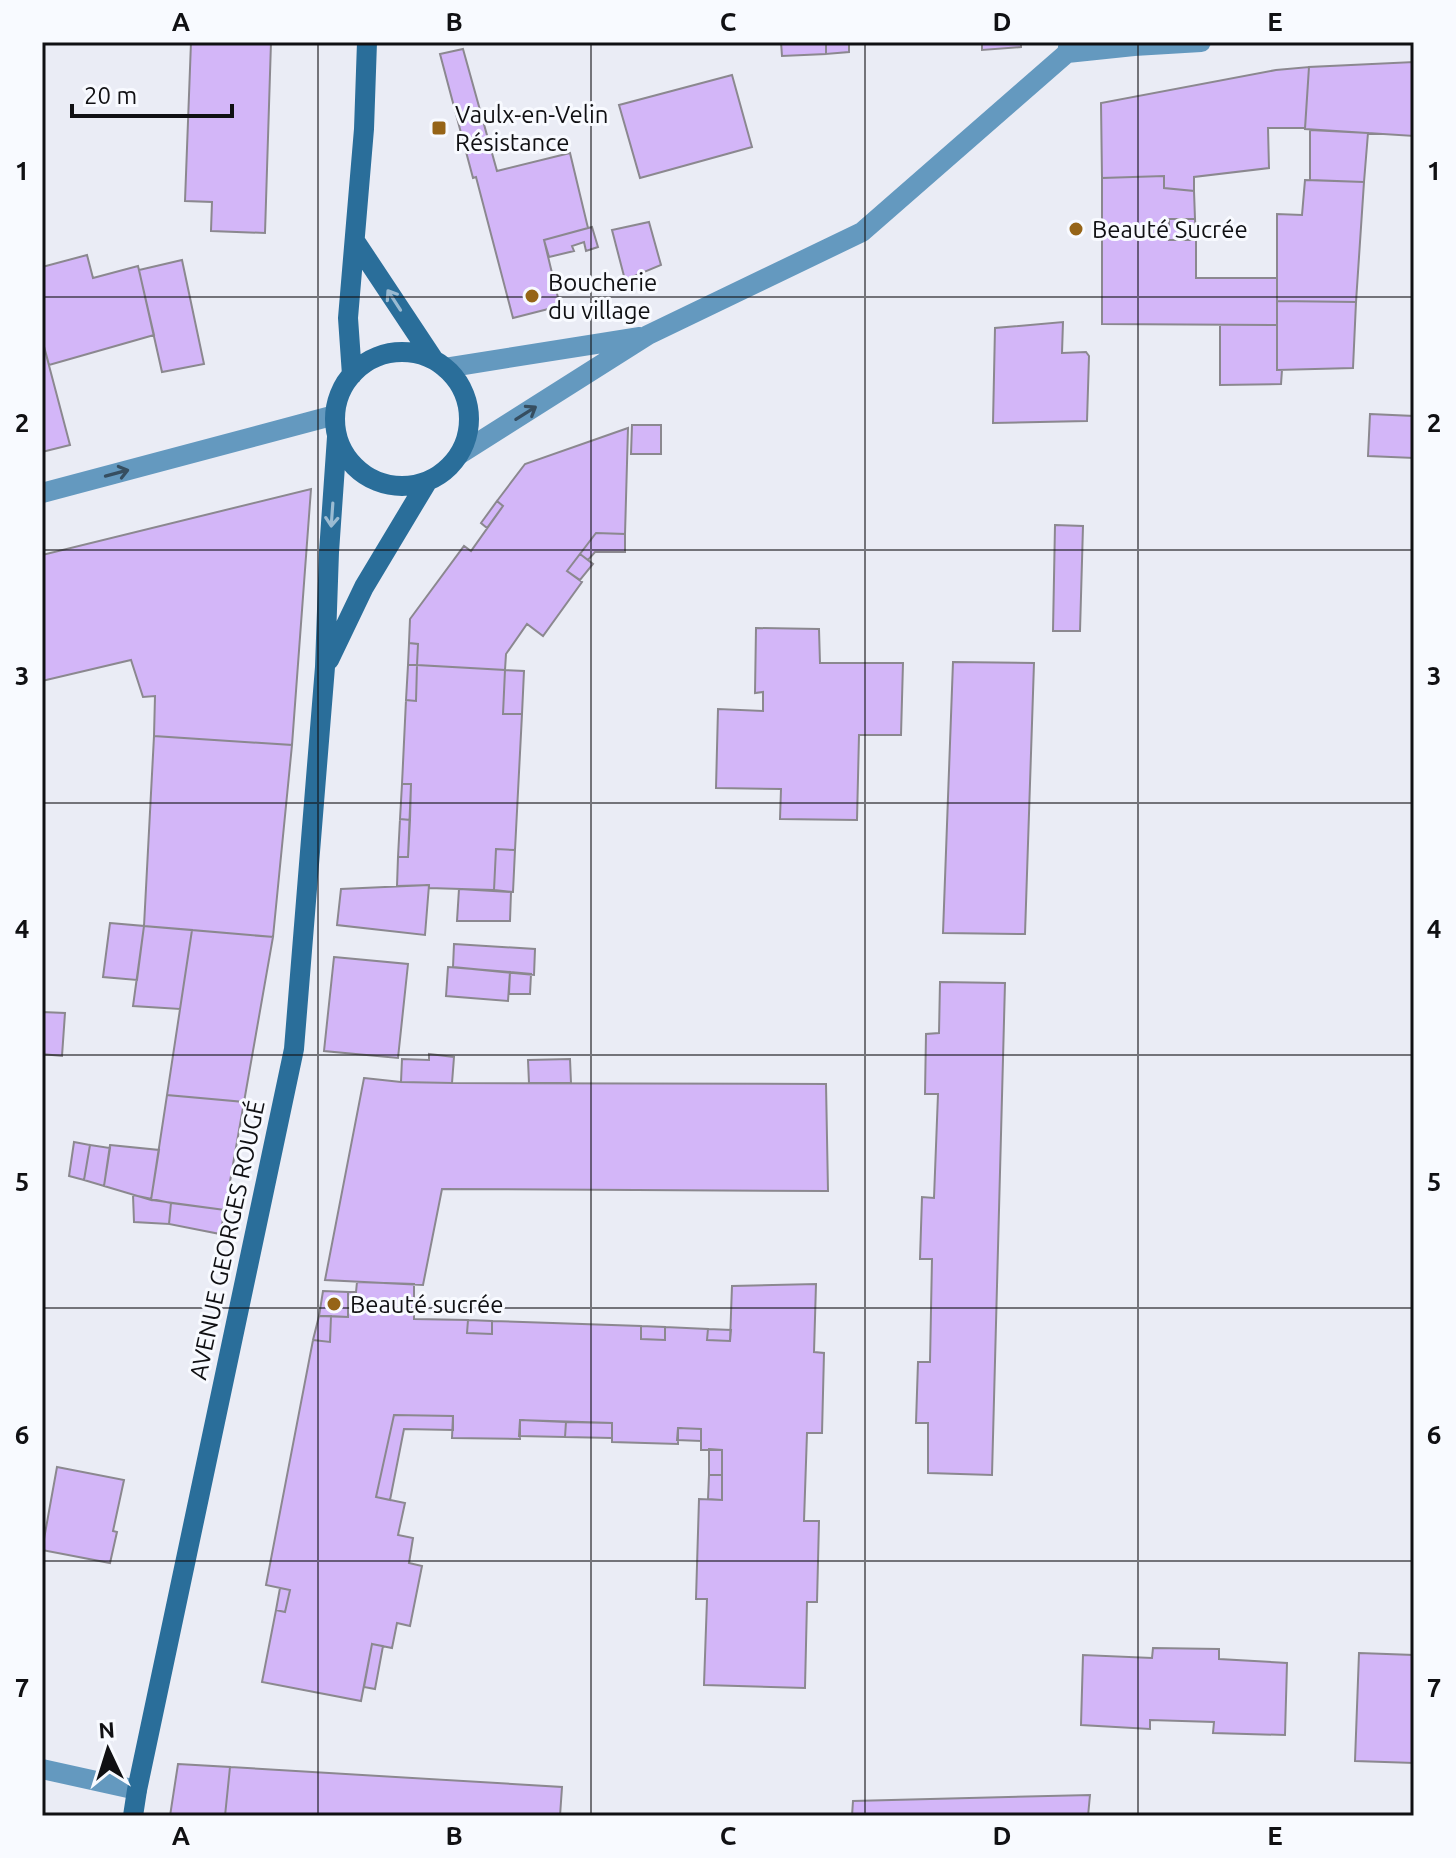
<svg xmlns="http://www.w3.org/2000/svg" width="1456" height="1858" font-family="Ubuntu,sans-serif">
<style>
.building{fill:#d3b6f8;stroke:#8b888f;stroke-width:2}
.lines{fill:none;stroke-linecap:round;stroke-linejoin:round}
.street{stroke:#6499bf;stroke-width:20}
.secondary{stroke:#2a6e9a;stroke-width:20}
.oneway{stroke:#9bbbd2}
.oneway2{stroke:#364e60}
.grid{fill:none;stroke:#101013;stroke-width:2;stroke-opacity:0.55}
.poi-dot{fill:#966417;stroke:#f8faff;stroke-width:3}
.labels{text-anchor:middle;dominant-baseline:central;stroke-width:6;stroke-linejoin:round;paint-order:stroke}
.poi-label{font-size:24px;fill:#101013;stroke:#f8faff;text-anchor:start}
.street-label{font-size:24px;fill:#101013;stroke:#f8faff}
.neatline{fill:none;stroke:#101013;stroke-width:3}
.grid-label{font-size:26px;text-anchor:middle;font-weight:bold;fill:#101013}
</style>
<rect width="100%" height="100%" fill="#eaecf5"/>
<path class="building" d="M191 42H271L265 233 211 231 212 202 185 201Z
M781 42H826V54L782 56Z
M826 42H849V52L826 54Z
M982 42H1021V47L982 50Z
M463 49 497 171 570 153 588 228 544 240 560 306 513 318 476 177 473 178 440 54Z
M1414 62V136L1305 129 1309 67Z
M1309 67 1305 128H1268L1269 168 1194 177V191L1164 188V176L1102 178 1101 103 1276 70Z
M732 75 752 147 640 178 619 105Z
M1310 130 1368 133 1364 182 1310 180Z
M1164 176V188L1194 191 1195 219H1169V240H1196V278H1277V325L1102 324V178Z
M1305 180 1364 182 1356 302 1277 301V214L1302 215Z
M1169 219H1195L1196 240H1169Z
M649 222 661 265 625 280 612 230Z
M592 227 598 247 586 251 584 242 572 246 574 251 549 257 544 240Z
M87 255 93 278 138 266 154 335 49 365 42 339V267Z
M182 260 204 364 162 372 139 270Z
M1277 301 1356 302 1353 368 1277 370Z
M1063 322 1062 353 1086 352 1089 356 1087 421 993 423 995 328Z
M1220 325H1277V370H1282L1281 384 1220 385Z
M42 339 70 445 42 452Z
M1370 414 1414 416V458L1368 456Z
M632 425H661V454H631Z
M628 428 625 534 596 533 567 571 582 582 543 636 527 624 506 654 505 670 417 665 418 644 409 643 410 619 464 546 471 551 503 506 497 501 525 464Z
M311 489 292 745 154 736 155 696 143 697 131 660 42 681V555Z
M497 501 503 506 487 528 481 523Z
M1055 525 1083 526 1080 631H1053Z
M596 533 625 534V552H595L588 560 580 554Z
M580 554 593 564 580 580 567 571Z
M756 628 819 629 820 663H903L901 735H859L857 820 780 819 781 789 716 788 718 709 763 711V692L755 693Z
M409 643 418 644 417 665H408Z
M953 662 1034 663 1025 934 943 933Z
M408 665H417L416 701 406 700Z
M417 665 505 670 503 714H522L515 850 496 849 494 890 429 888V885L397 886 398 857H408L411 784H402L406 700 416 701Z
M505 670 524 671 522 714H503Z
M154 736 292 745 273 937 144 926Z
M402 784H411L410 820 400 819Z
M400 819 410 820 408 857H398Z
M496 849 515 850 513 892 494 890Z
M429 885 425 935 337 925 341 889Z
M459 889 511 892 510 921H457Z
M110 923 144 926 137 980 103 977Z
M144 926 192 930 180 1009 133 1006Z
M192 930 273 937 244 1102 167 1095Z
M454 944 535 949 534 975 453 967Z
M334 957 408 964 398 1058 324 1051Z
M448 967 510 972 508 1001 446 996Z
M510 972 531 974 530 994H509Z
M940 982 1005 983 992 1475 928 1473V1423H916L918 1362H930L932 1259H920L922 1197 934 1198 938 1094H925L926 1034 939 1033Z
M42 1012 65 1013 62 1056 42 1054Z
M429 1054 454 1057 452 1083 401 1082 402 1059 429 1060Z
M570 1059 571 1083H529L528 1060Z
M364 1078 401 1082 452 1083 826 1084 828 1191 442 1189 423 1285 325 1280Z
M167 1095 244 1102 225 1210 151 1200Z
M74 1142 90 1145 84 1180 69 1176Z
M90 1145 110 1148 104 1186 84 1180Z
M110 1145 159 1150 151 1200 104 1186Z
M133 1195 171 1203 169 1224 134 1222Z
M171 1203 225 1210 220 1234 169 1224Z
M357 1282 414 1284V1319L468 1320 467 1333 492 1334V1321L641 1326V1339L665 1340V1327L708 1329 707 1340 730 1341 732 1286 816 1284 814 1352 824 1353 822 1433H807L804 1521H819L817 1602H807L805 1688 704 1685 707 1599H696L699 1499 722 1500V1450H701V1429L678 1428V1444L612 1442V1423L520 1420V1439L452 1438 453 1416 394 1415 376 1497 405 1503 398 1535 413 1538 409 1563 422 1566 410 1626 397 1623 392 1648 372 1644 361 1701 262 1682 276 1610 285 1612 290 1590 266 1585 313 1340 330 1342 331 1316 348 1317V1292H356Z
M323 1291 348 1292V1317L319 1316Z
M319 1316H331L330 1342 313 1340Z
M468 1320 492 1321V1334L467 1333Z
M641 1326 665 1327V1340L641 1339Z
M708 1329 731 1330 730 1341 707 1340Z
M394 1415 453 1416V1430L404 1429 390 1500 376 1497Z
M520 1420 566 1422 565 1437 519 1436Z
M566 1422 612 1423V1438L565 1437Z
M678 1428 701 1429V1441L677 1440Z
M709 1449 722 1450V1475H709Z
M57 1467 124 1480 113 1531 117 1532 110 1563 42 1550Z
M709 1475H722V1500L708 1499Z
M280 1588 290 1590 285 1612 276 1610Z
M372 1644 383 1646 375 1689 364 1687Z
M1153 1648 1219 1649V1659L1287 1663 1285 1735 1213 1733 1214 1722 1150 1720V1729L1081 1725 1083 1655 1152 1658Z
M1359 1653 1414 1655V1763L1355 1761Z
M178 1764 230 1767 225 1816H170Z
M230 1767 562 1787 560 1816H225Z
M1090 1795 1088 1816H852L853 1801Z"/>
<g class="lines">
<path class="street" d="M1067 53 1134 46 1201 42
M445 368 640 337
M460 454 648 335 862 232 1067 53 1069 42
M42 493 335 415
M42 1769 137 1790"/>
<path class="secondary" d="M355 241 434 360
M335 419a67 67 0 1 1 134 0a67 67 0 1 1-134 0Z
M352 375 348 318 364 129 367 42
M329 660 364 587 427 482
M133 1816 137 1790 294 1049 325 667 329 552 337 437"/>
</g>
<defs><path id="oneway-shaft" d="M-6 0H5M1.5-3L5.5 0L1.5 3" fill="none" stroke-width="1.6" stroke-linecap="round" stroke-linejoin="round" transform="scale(2)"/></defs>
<g class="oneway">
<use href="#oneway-shaft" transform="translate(394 300) rotate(-123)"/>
<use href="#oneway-shaft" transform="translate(332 515) rotate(94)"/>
</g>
<g class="oneway2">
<use href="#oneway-shaft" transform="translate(526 413) rotate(-32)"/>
<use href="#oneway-shaft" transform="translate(117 473) rotate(-15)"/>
</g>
<path class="grid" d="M318 42V1816M591 42V1816M865 42V1816M1138 42V1816M42 297H1414M42 550H1414M42 803H1414M42 1055H1414M42 1308H1414M42 1561H1414"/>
<g class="poi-dot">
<rect x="431" y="120" width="16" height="16" rx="4"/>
<circle cx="1076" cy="229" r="8"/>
<circle cx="532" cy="296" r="8"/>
<circle cx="334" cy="1304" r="8"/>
</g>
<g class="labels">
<g class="poi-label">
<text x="455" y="114">Vaulx-en-Velin<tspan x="455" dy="28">Résistance</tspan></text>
<text x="1092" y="229">Beauté Sucrée</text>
<text x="548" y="282">Boucherie<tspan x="548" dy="28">du village</tspan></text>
<text x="350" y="1304">Beauté sucrée</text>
</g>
<g class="street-label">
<text transform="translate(227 1240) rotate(-78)">AVENUE GEORGES ROUGÉ</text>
</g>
</g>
<rect width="1456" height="1858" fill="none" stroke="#f8faff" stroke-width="88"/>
<g transform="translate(108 1750) rotate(356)" stroke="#f8faff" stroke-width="6" paint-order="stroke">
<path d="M0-6L14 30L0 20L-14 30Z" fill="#101013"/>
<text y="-12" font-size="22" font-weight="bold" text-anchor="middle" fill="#101013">N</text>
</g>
<path d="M72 104v12h160v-12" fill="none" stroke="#101013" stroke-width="4"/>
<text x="84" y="104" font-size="24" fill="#101013" stroke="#f8faff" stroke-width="6" paint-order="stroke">20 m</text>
<rect x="44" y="44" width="1368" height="1770" class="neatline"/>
<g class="grid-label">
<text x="181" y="31">A</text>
<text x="454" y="31">B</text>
<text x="728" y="31">C</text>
<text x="1002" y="31">D</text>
<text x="1275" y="31">E</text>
<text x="22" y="180">1</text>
<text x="1434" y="180">1</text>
<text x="22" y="432">2</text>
<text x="1434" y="432">2</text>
<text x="22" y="685">3</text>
<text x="1434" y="685">3</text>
<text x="22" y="938">4</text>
<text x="1434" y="938">4</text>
<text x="22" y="1191">5</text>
<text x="1434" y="1191">5</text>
<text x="22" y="1444">6</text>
<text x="1434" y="1444">6</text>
<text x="22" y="1697">7</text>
<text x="1434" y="1697">7</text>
<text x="181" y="1845">A</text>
<text x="454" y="1845">B</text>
<text x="728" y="1845">C</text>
<text x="1002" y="1845">D</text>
<text x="1275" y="1845">E</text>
</g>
</svg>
